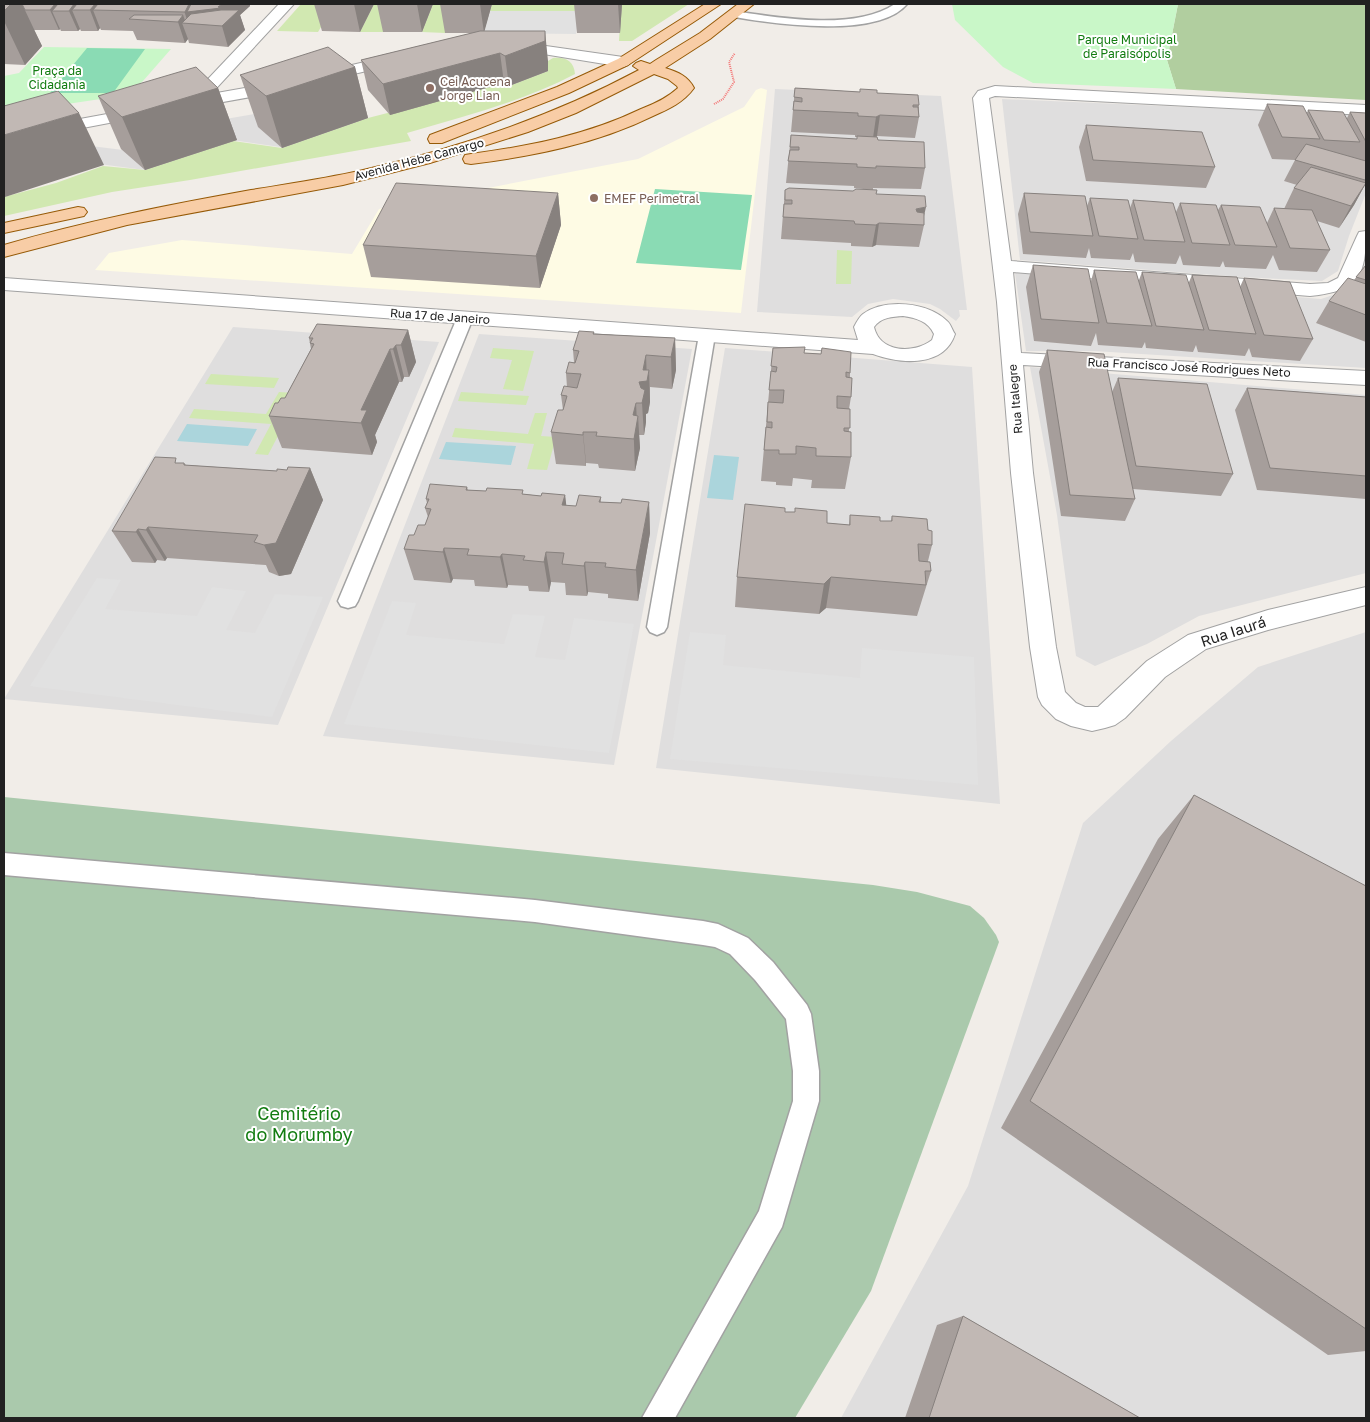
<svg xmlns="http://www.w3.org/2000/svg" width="1370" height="1422" font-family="'Golos Text',sans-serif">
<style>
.residential{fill:#dfdede}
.education{fill:#fefbe4}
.grass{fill:#d1e8b1}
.forest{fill:#b1ce9f}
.cemetery{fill:#aac9ac}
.park{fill:#c9f7c8}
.pitch{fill:#8adbb4}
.parking{fill:#e1e1e1}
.water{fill:#abd5dc}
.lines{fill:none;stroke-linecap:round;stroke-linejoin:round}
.lane-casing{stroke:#a2a2a2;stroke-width:3}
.street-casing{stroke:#a2a2a2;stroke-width:2}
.primary-casing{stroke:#965a07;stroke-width:2}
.path{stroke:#f47776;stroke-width:2;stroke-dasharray:1 1;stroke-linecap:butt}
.lane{fill:#fff;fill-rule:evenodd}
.street{fill:#fff;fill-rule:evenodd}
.primary{fill:#f8cda6;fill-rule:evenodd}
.wall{fill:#a69e9b}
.shaded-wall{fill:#87817e}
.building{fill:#c1b8b4;stroke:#87817e}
.education-dot{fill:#8d6e63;stroke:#fff;stroke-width:2}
.labels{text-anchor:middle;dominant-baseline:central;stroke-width:4;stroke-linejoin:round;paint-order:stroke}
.far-park-label{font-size:12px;fill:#127c11;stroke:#fff}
.far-education-label{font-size:12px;fill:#785e54;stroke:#fff;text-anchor:start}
.far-street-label{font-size:12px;fill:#212121;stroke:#fff}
.street-label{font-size:15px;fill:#212121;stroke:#fff}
.near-park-label{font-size:18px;fill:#127c11;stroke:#fff}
</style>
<rect width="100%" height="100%" fill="#f1ede8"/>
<path class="residential" d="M775 89 941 96 967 310H959L960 316 956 321 940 309 930 304 893 299 868 304 852 317 757 312Z
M340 99 366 118 280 147 232 140 145 170 99 164 4 196V168L83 145 123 150 214 121Z
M1002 99 1366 115V193L1349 236 1338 271 1322 281 1241 277 1020 260Z
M1366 253V368L1094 351H1026L1015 273 1321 299 1339 293 1354 275Z
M233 327 439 342 278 725 4 699Z
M479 334 692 349 614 765 323 736Z
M725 348 972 367 1000 804 656 768Z
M1030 367 1366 395V573L1199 616 1147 644 1095 666 1076 656 1057 515Z
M1366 632V1418H841L968 1186 1083 823 1171 741 1258 667Z"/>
<path class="education" d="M761 88 767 90 741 313 95 270 109 253 182 240 352 254 379 209 638 159 744 107 756 90Z"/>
<path class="grass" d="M301 4H335L318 32 277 31Z
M374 4H395L383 32H360Z
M433 4H456L445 33 422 32Z
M492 4H581L580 11H490Z
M621 4H689L632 41H619Z
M553 58C566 57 574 61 575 74 522 102 464 116 407 133L411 141 190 180 112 192 4 216V197L56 183 103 166 145 170 233 141 282 148 368 118 504 83 509 86 548 71V61Z
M837 250 852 251 851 284H836Z
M493 348 534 351 523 391 503 389 512 360 490 358Z
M211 374 279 378 274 388 205 384Z
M279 392 294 393 289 415 268 455 255 454 271 424 189 418 194 409 266 414Z
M461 392 529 396 526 405 458 401Z
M535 413H547L541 436 556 437 547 470 527 469 534 444 452 437 455 428 528 434Z"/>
<path class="forest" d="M1178 4H1366V100L1176 89 1167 60Z"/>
<path class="cemetery" d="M4 797 873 885 917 892 970 906 984 918 996 935 999 942 871 1291 795 1418H4Z"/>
<path class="park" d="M952 4H1178L1167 60 1176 89 1033 83 1003 67 955 20Z
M44 47 171 49 143 81 131 91 121 96 67 104 4 118V76L19 73Z"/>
<path class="pitch" d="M87 48 145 49 113 93H50Z
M655 189 752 195 741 270 636 263Z"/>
<path class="parking" d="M490 11H580L576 34 484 33Z
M97 578 121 580 105 609 197 616 212 587 246 591 226 630 255 633 275 594 323 597 272 717 30 686Z
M392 601 416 603 406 635 504 644 513 614 545 616 535 657 565 660 574 618 634 624 609 753 344 724Z
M690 632 726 635 723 665 860 678 862 648 974 657 978 785 670 759Z"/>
<path class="water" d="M187 424 257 429 248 446 177 441Z
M446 442 516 446 511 465 439 459Z
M714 455 739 457 733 500 707 498Z"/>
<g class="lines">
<g class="lane-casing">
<path id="lane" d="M895 4H907C878 39 775 24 734 17L729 14 734 11C780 18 855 31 895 4Z
M465 313 470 315 473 318 358 601 355 606 348 608 341 606 338 601 457 318 460 315Z
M707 330 713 332 715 335 667 627 664 632 657 635 650 632 647 627 699 335 701 332Z
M4 853 535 900 703 921 718 924 748 938 773 962 807 1005 811 1014 819 1071V1101L782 1227 675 1418H642L759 1211 793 1101V1071L786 1019 755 980 730 954 715 947 703 945 535 922 4 875Z"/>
</g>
<g class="street-casing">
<path id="street" d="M279 4H294L211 94 279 82 399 54 404 56 407 59 404 62 279 92 184 109 178 107 176 104 178 101 190 98Z
M511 41 623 57 628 59 631 62 628 65 623 67 506 48 504 45 506 42Z
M995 86 1366 105V115L995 96 989 98 1011 261 1310 284 1328 283 1338 278 1357 236 1359 232 1366 231C1366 278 1358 291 1310 296L1013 272 1021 353 1366 371V385L1023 365 1033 473 1056 647 1065 692 1076 703 1085 707H1098L1147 661 1188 635 1268 610 1366 587V605L1268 630 1206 649 1165 677 1125 718 1115 725 1105 728 1092 731 1071 726 1056 719 1042 705 1038 697 1030 647 1011 473 997 302 973 98 978 91Z
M145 107 151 109 153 112 151 115 4 143V133Z
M4 278 858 340 854 327C856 323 859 317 863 314 885 298 928 302 947 321 951 324 952 330 955 334 944 368 900 364 873 354L4 290ZM903 316C916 318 928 321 934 334L932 340C914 354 880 353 874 327 881 317 892 317 903 316Z"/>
</g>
<g class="primary-casing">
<path id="primary" d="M705 4H721L628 65 569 93 442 143H430L428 139 430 135 557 87 618 59Z
M738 4H754L710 39 665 68C678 72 688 76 694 88 684 102 669 109 653 116 596 144 534 156 471 164L465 163 463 159 465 155 471 154C530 146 587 135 641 109 654 104 667 98 678 88L677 86 668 79 654 74 576 113 528 132 430 163 343 185 127 225 4 257V245C85 221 168 205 251 190 287 184 323 179 359 171 455 149 551 117 639 70L633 66 636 63 641 61 650 64 656 60 700 33Z
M78 207 84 208 87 212 84 216 4 233V223Z"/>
</g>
<path class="path" d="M714 104 723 99 734 82 729 62 735 53"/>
<use href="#lane" class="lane"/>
<use href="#street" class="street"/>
<use href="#primary" class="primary"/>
</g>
<path class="wall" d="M4 4H253L252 5H250V6L240 15 245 30 228 47 189 43 188 39 185 43 137 40 133 31 101 30 100 28 98 31H81L80 29 78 31H61L60 29 59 30H34L42 46 25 65 4 64Z
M314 4H374L360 32 322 31Z
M377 4H433L422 32H383Z
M440 4H492L484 31 548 61V71L509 86 504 83 390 115 368 90 361 60 472 33H445Z
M574 4H622L620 33H577Z
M355 67 368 118 282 148 258 127 240 75Z
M218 88 237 140 145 170 121 149 98 96Z
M795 88 877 93 919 105V117L915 138 877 136 878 140 925 168 921 189 873 188V190L854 188V186L786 183 791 135 857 139V137H855V135L791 132Z
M1267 104 1307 113 1308 110 1347 118 1350 112 1366 113V180L1365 183H1366L1354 205 1339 228 1317 221 1330 250 1317 272 1279 270 1273 255 1266 269 1225 267 1223 261 1220 267 1183 265 1180 255 1176 264 1135 262 1133 253 1130 260 1091 258 1089 248 1086 258 1023 254 1018 214 1024 193 1087 206 1090 198 1130 208 1133 200 1176 212 1180 203 1218 210 1221 205 1267 223 1274 208 1284 209 1294 188 1297 185 1284 181 1295 160 1272 159 1258 125Z
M1086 125 1215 167 1206 188 1086 181 1079 147Z
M785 190 876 194 924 215V225L919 247 876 245 872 247 851 246V243L781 239Z
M558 193 561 225 540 288 371 277 363 245Z
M1033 265 1091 281 1094 270 1139 280 1142 272 1189 282 1192 275 1240 287 1244 278 1313 339 1300 361 1252 357 1249 348 1245 356 1198 352 1196 345 1193 352 1146 348 1145 342 1142 348 1098 345 1096 333 1091 346 1034 341 1026 287Z
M1366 265V342L1316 323 1329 301 1354 280Z
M408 330 416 362 409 377H404L402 382H399L375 435 377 442 372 455 282 448 269 416 278 403 285 398 311 349 309 338Z
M594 332V334L675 338 676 370 672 389 650 387V402L648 413 646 414V422L644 435H639L640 448 635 471 599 468 598 464 586 463V466L556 464 551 432 563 410 561 395 567 387 566 373 574 362 573 350Z
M773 348 804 353 821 354 822 348 850 373V378L851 397 849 409V432L851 457 845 489 811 488 812 480 793 478 792 486 776 485V482L761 481Z
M1047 350 1112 392 1118 378 1233 474 1221 496 1133 489 1135 499 1125 521 1061 516 1039 372Z
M1247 388 1366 397V499L1257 490 1235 410Z
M179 463H184L186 465 277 471 310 468 323 500 291 574 279 576 269 572 266 565 167 558 165 561 157 560 155 563 132 562 112 531Z
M467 487 468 490 524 494 541 496 565 495 566 506H576L601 497V502L621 503 649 502 650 533 638 601 608 598V594L588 592 587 596 566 595 565 583 551 582 549 592 529 591 528 586 508 585 507 588 475 586 474 580 453 579 451 583 414 580 404 549 414 535 425 525 428 517 425 508 427 503 426 499Z
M785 512 827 523 849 525 850 515 880 521H891L892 516 928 530 932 545 928 561 931 571 917 616 826 608 819 614 735 607 737 577Z
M1194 795 1366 1329V1351L1328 1355 1001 1128 1158 839Z
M963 1316 1140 1418H905L937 1325Z"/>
<path class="shaded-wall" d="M11 4H22L42 46 25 65 4 21V11Z
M55 4H62L52 11 60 29 59 30 50 10Z
M73 4H87L72 10 80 29 78 31 69 11Z
M95 4H102L93 10 100 28 98 31 90 10Z
M182 4H199L218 7 222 4H250V6L240 15 245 30 228 47 222 26 188 23Z
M354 4H374L360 32Z
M417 4H433L422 32Z
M480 4H492L484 33Z
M618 4H622L620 33Z
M183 15 186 23H182L188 39 185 43 178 22Z
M545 31 548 61V71L509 86 505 56Z
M500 53 504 83 390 115 383 84Z
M355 67 368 118 282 148 266 96Z
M218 88 237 140 145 170 122 117Z
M79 113 104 165 5 197 4 195V135Z
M880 115 877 136 873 138 876 117Z
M1366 183 1354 205 1339 228 1351 206Z
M558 193 561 225 540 288 536 256Z
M926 207 922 225 916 209Z
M879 223 876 245 872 247 876 225Z
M408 330 416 362 409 377 401 345Z
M675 338 676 370 672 389 671 357Z
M396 345 404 377 402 382 393 349Z
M390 349 399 382 375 435 377 442 372 455 361 423V410Z
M646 355 647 381 649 370 650 402 648 413 646 414V422L644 435 642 403 639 382 643 370Z
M636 403 637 423 638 416 640 448 635 471 633 415Z
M583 432 586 463V466L583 435Z
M310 468 323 500 291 574 279 576 264 545Z
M565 495 569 526 562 505Z
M649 502 650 533 638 601 636 570Z
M148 527 167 558 165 561 146 530Z
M138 529 157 560 155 563 136 532Z
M444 548 453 579 451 583 443 552Z
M546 552 551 582 549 592 544 562Z
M502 554 508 585 507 588 500 557Z
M585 562 588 592 587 596 584 566Z
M831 577 826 608 819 614 824 584Z"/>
<path class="building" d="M4 4H11L4 11Z
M22 4H55L50 10H25Z
M58 4H74L69 11H52Z
M77 4H95L90 10H72Z
M98 4H189L185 12 93 10Z
M191 4H222L218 7 221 8 187 12Z
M221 10H239L222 26 182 23 191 14Z
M134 15H183L178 22 129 19Z
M480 31H545V41L505 56 500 53 383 84 361 60Z
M328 47 355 67 266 96 240 75Z
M196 67 218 88 122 117 98 96Z
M795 88 860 92V89L877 90V93L918 95 919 105H913V107H918L919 117 880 115 876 117 858 116V113L793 110 794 101 802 102V98L794 97Z
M58 91 79 113 4 135V106Z
M1267 104 1303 106 1320 139 1282 137Z
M1308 110 1343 112 1360 142 1324 140Z
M1350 112 1366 113V142Z
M1086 125 1202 132 1215 167 1093 160Z
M791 135 857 139V136L877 137 878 140 924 142 925 168 876 166V168L857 167V164L788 161 790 150H799V147H790Z
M1306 144 1366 161V178L1365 180 1295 160Z
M1311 167 1366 183 1351 206 1294 188Z
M396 183 558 193 536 256 363 245Z
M789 188 853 191 856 189 877 190 876 194 925 196 926 207 916 209 917 212 924 213V225L879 223 876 225 855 224 854 221 783 217 784 204H792V200H785V190Z
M1024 193 1085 196 1093 236 1030 232Z
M1090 198 1128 200 1138 239 1099 236Z
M1133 200 1173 203 1185 242 1144 240Z
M1180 203 1216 205 1230 245 1192 243Z
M1221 205 1260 207 1277 247 1235 245Z
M1274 208 1312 210 1330 250 1290 248Z
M1033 265 1088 269 1099 323 1041 319Z
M1366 265V280L1356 277Z
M1094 270 1136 272 1152 326 1107 323Z
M1142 272 1186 275 1204 330 1156 326Z
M1192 275 1237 277 1256 334 1209 330Z
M1244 278 1290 282 1313 339 1264 335Z
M1348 278 1366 284V315L1329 301Z
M317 324 408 330 401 345H396L393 349H390L361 410H367L361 423 269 416 275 403H278L281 398H285L314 344 310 343 313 338H309Z
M579 331 594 332 593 334 675 338 671 357 646 355 643 370H649L647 381 639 382 641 388 645 390 642 403H636L633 415 638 416 634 439 596 436 597 432H583V435L551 432 558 410H563L567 396 561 395 564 386 577 388 581 374 566 373 569 362 575 363 579 351 573 350Z
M805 347 804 353 821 354 822 348 851 352 850 373 846 372V377L852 378 851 397 837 396V408L850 409V428H844V431L851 432V457L816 456V448L796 446V454H779V450H764L766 427 772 428V422H767L768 402 783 403 784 390H769L771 371 776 372 777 367 771 366 773 348Z
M1047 350 1104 354 1135 499 1070 495Z
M1118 378 1207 384 1233 474 1136 466Z
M1247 388 1366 397V476L1270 468Z
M155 457 176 458 175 463H184V465L277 471V469L287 470 288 467 310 468 276 543 264 545 254 542 258 535 148 527 146 530 138 529 136 532 112 531Z
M430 484 467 487 466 490 486 491 487 488 523 490 522 494 541 496 542 493 565 495 562 505 576 506 579 495 601 497 599 502 621 503 622 499 649 502 636 570 605 567 606 563 585 562 584 566 562 564 564 553 546 552 544 562 523 560 525 556 502 554 500 557 467 555 469 549 444 548 443 552 404 549 409 535H414L418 525H425L431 509 425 508 429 499H426Z
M745 504 785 508V512H795V508L827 511V523L850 525V515L880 517V521H892V516L927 519 928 530 932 531V545L918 544 919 561 930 562 931 571H925L926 585 831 577 824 584 737 577Z
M1194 795 1366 886V1329L1030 1101Z
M963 1316 1140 1418H929Z"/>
<g class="education-dot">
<circle cx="430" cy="88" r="5"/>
<circle cx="594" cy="198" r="5"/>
</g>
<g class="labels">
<g class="far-park-label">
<text x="1127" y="39">Parque Municipal<tspan x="1127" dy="14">de Paraisópolis</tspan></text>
<text x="57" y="70">Praça da<tspan x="57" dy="14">Cidadania</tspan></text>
</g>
<g class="far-education-label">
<text x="440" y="81">Cei Acucena<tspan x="440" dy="14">Jorge Lian</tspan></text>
<text x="604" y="198">EMEF Perimetral</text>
</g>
<g class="far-street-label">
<text transform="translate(419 159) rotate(-15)">Avenida Hebe Camargo</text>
<text transform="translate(440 316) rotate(4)">Rua 17 de Janeiro</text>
<text transform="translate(1189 367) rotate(3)">Rua Francisco José Rodrigues Neto</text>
<text transform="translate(1015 399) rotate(-95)">Rua Italegre</text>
</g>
<g class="street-label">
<text transform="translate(1233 631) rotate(-18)">Rua Iaurá</text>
</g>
<g class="near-park-label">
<text x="299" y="1113">Cemitério<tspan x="299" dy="21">do Morumby</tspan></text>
</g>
</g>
<rect width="1370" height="1422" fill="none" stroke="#212121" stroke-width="10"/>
</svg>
